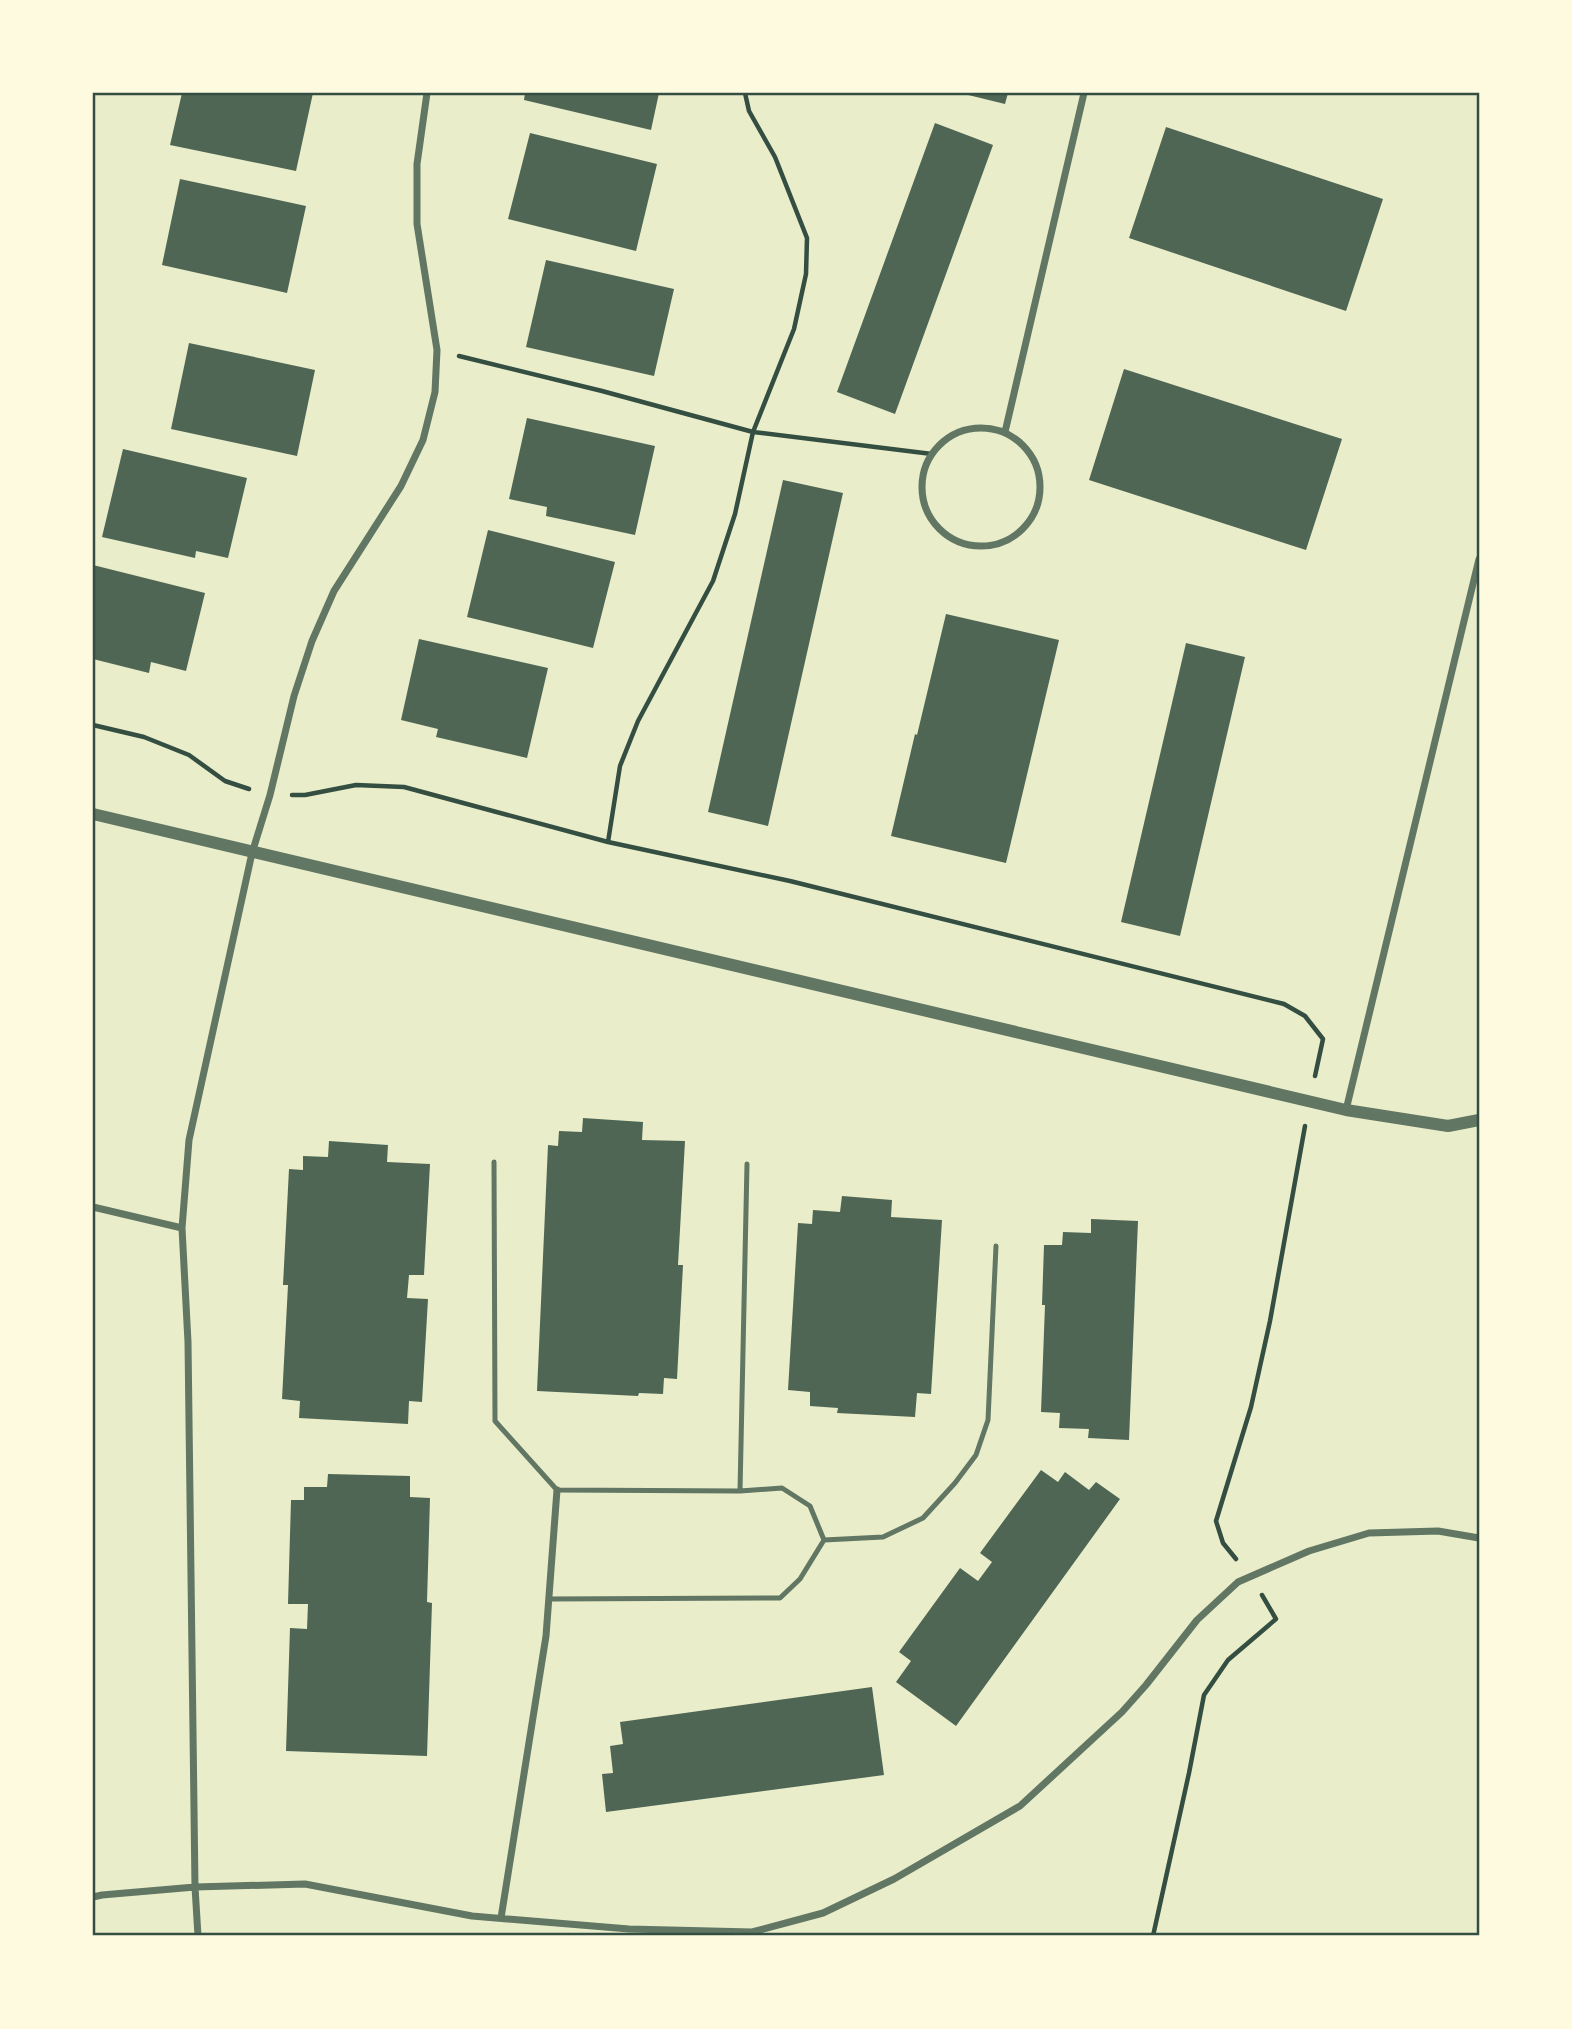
<svg xmlns="http://www.w3.org/2000/svg" width="1572" height="2029" font-family="Poppins,sans-serif">
<style>
.building{fill:#4f6655}
.lines{fill:none;stroke-linecap:round;stroke-linejoin:round}
.path{stroke:#344e41;stroke-width:4.5}
.service{stroke:#617663;stroke-width:5}
.minor{stroke:#617663;stroke-width:7}
.tertiary{stroke:#617663;stroke-width:12}
.neatline{fill:none;stroke:#344e41;stroke-width:2.5}
</style>
<rect width="100%" height="100%" fill="#e9edc9"/>
<path class="building" d="M182 93H313L296 171 170 145Z
M525 93H659L651 130 524 100Z
M960 93H1008L1005 104Z
M935 123 993 145 895 414 837 392Z
M1166 127 1383 199 1346 311 1129 238Z
M530 133 657 164 636 251 508 219Z
M180 179 306 206 287 293 162 265Z
M546 260 674 289 654 376 526 347Z
M189 343 315 370 297 456 171 429Z
M1124 369 1342 439 1306 550 1089 480Z
M527 418 655 446 635 535 546 516 547 507 509 499Z
M123 449 247 478 228 558 196 551 195 558 102 537Z
M783 480 843 493 768 826 708 812Z
M488 530 615 562 593 648 467 617Z
M93 565 205 593 186 671 151 662 149 673 93 659Z
M946 614 1059 640 1006 863 891 836 915 734 917 735Z
M419 639 548 668 527 758 436 737 438 729 401 720Z
M1186 643 1245 657 1180 936 1121 922Z
M583 1118 643 1122 642 1140 685 1141 678 1265H683L677 1379 664 1378 663 1394 639 1393 638 1396 537 1391 548 1145 558 1146 559 1131 582 1132Z
M329 1141 388 1145 387 1162 430 1164 424 1275H409L407 1298 428 1299 422 1402 409 1401 408 1424 299 1418 300 1401 282 1399 288 1285H283L289 1169 303 1170V1156L328 1157Z
M842 1196 892 1200 891 1217 942 1220 931 1394 917 1393 915 1417 837 1413 838 1408 810 1406V1392L788 1390 798 1223 812 1224 813 1210 840 1212Z
M1091 1219 1138 1221 1129 1440 1088 1438 1089 1429 1059 1428 1060 1413 1041 1412 1045 1305H1042L1044 1245H1062L1063 1232 1091 1233Z
M1041 1470 1058 1482 1065 1472 1089 1490 1096 1482 1120 1499 956 1726 896 1682 911 1661 899 1652 960 1568 978 1581 992 1562 980 1553Z
M328 1474 410 1476V1497L430 1498 427 1602 432 1603 427 1756 286 1751 290 1628 307 1629 308 1604H288L291 1500H304V1487H327Z
M872 1687 884 1775 606 1812 602 1774 613 1773 610 1746 623 1744 620 1722Z"/>
<g class="lines">
<path class="path" d="M459 356 602 391 753 432 932 454
M93 725 144 737 189 755 225 781 249 789
M292 795H305L356 785 404 787 608 842 790 881 1284 1004 1305 1016 1323 1039 1315 1076
M608 842 620 766 638 721 713 581 735 514 753 432 794 329 806 274 807 238 775 157 749 111 745 93
M1236 1559 1223 1543 1216 1521 1251 1407 1270 1321 1305 1126
M1153 1936 1189 1773 1204 1695 1228 1660 1276 1619 1262 1595"/>
<path class="service" d="M494 1162 495 1421 557 1490 740 1491 782 1488 810 1506 824 1540
M740 1491 747 1164
M824 1540 883 1537 923 1518 955 1483 976 1455 988 1420 996 1246
M549 1599 780 1598 800 1579 824 1540"/>
<path class="minor" d="M922 487a59 59 0 1 1 118 0a59 59 0 1 1-118 0Z
M1005 432 1084 93
M1346 1110 1479 559
M93 1207 182 1228
M93 1897 102 1895 195 1887 305 1884 472 1916 629 1929 752 1932 823 1913 894 1879 1020 1806 1122 1712 1146 1685 1197 1620 1238 1582 1309 1551 1369 1533 1438 1531 1479 1538
M501 1918 546 1636 557 1490
M198 1936 195 1887 188 1342 182 1228 189 1140 252 853 270 795 294 696 312 641 334 591 401 486 423 440 435 392 437 350 417 224V164L427 93"/>
<path class="tertiary" d="M93 814 1346 1110 1448 1126 1479 1120"/>
</g>
<rect width="1572" height="2029" fill="none" stroke="#fefae0" stroke-width="189"/>
<rect x="94" y="94" width="1384" height="1840" class="neatline"/>
</svg>
